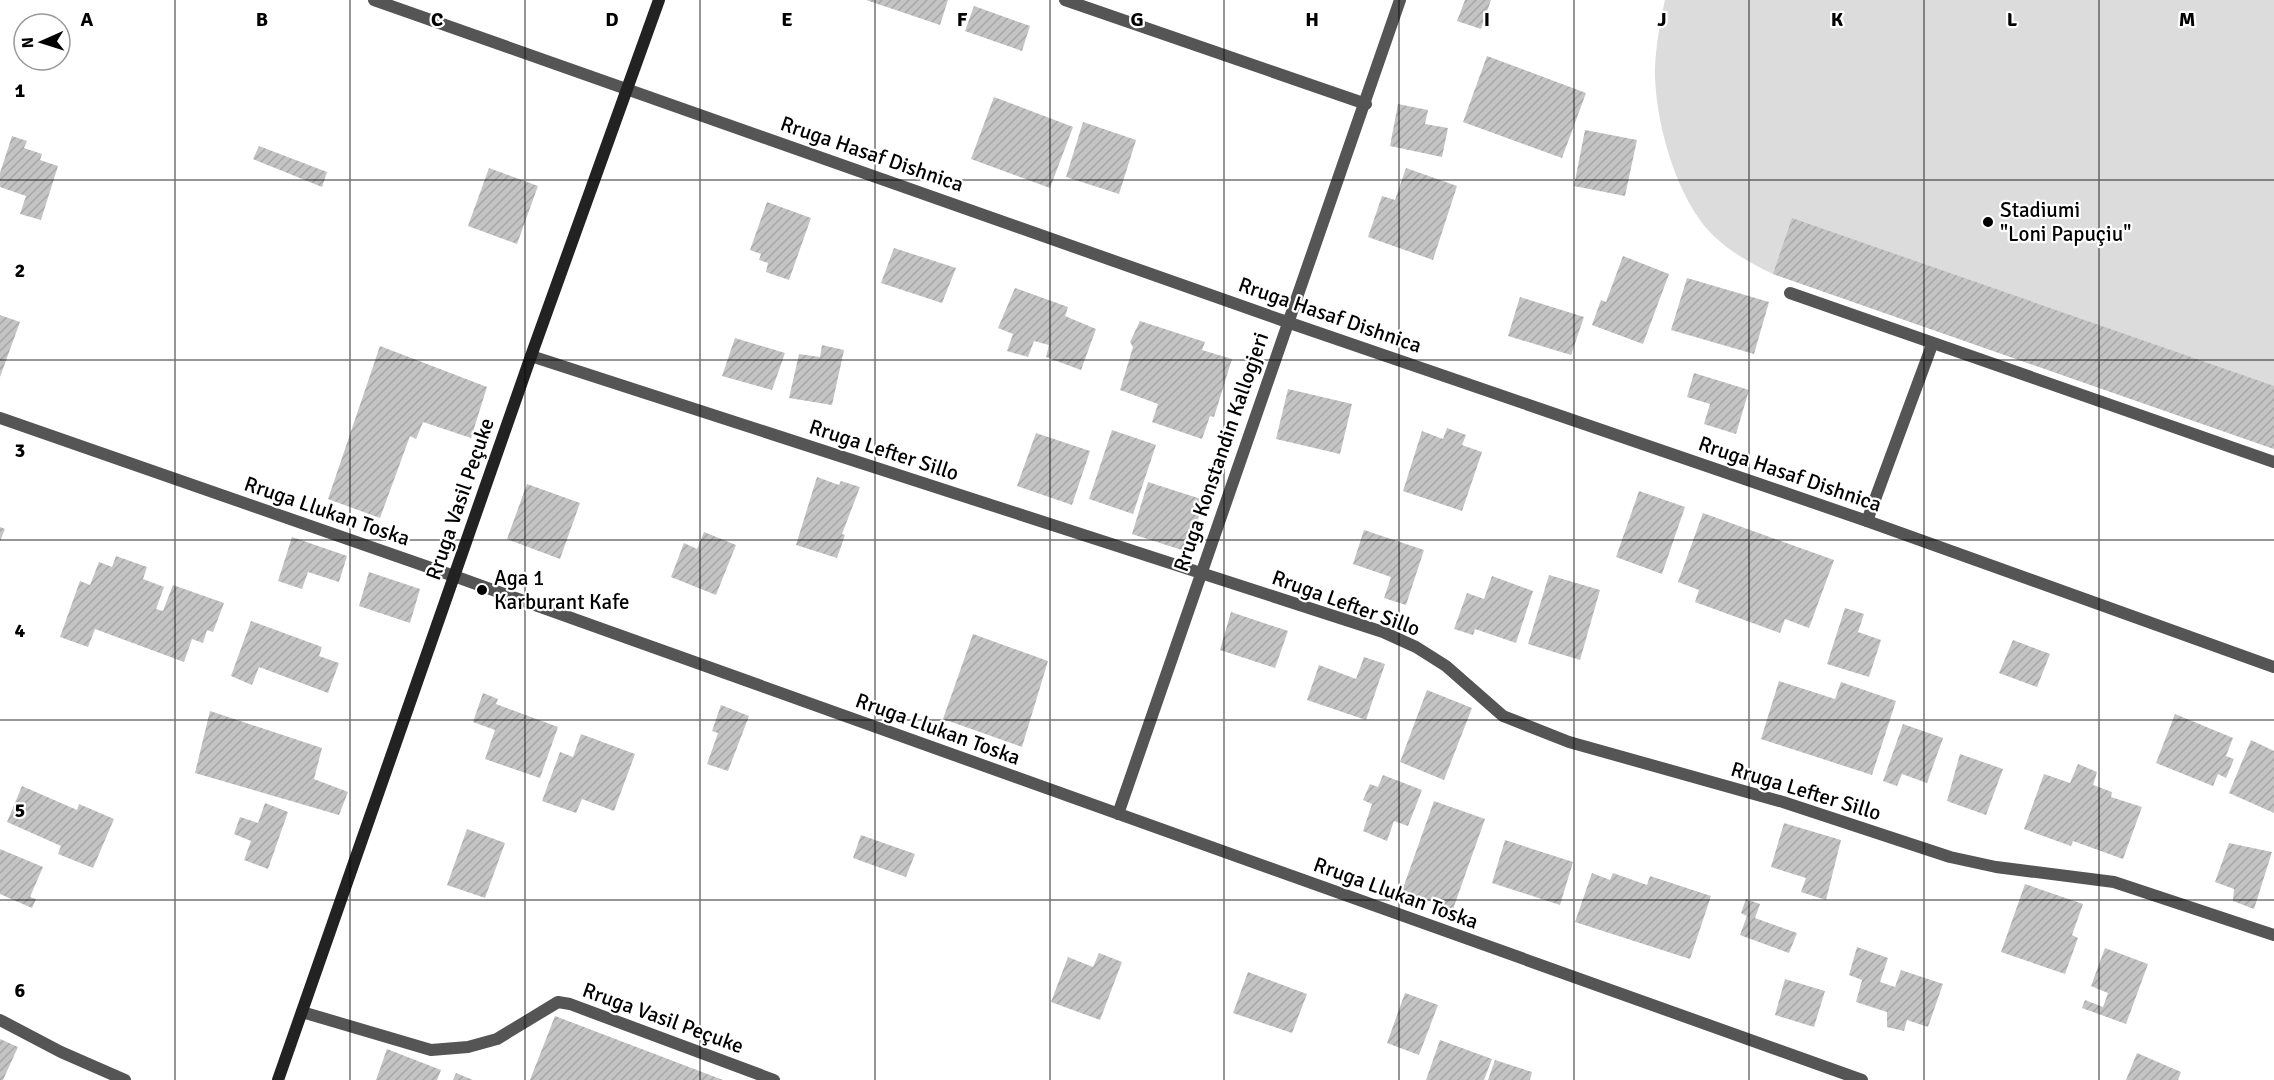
<svg xmlns="http://www.w3.org/2000/svg" width="2274" height="1080" font-family="Signika,sans-serif">
<style>
.green{fill:#dcdcdc}
.building{fill:url(#building-hatch)}
.lines{fill:none;stroke-linecap:round;stroke-linejoin:round}
.lane{stroke:#555;stroke-width:12}
.street{stroke:#555;stroke-width:12}
.secondary{stroke:#222;stroke-width:12}
.grid{fill:none;stroke:#000;stroke-width:1.5;stroke-opacity:0.55}
.poi-dot{fill:#000;stroke:#fff;stroke-width:2}
.labels{text-anchor:middle;dominant-baseline:central;stroke-width:4.5;stroke-linejoin:round;paint-order:stroke}
.street-label{font-size:21px;fill:#000;stroke:#fff}
.poi-label{font-size:21px;fill:#000;stroke:#fff;text-anchor:start}
.grid-label{font-size:20px;text-anchor:middle;font-weight:bold;fill:#000;stroke:#fff;stroke-width:4.5;stroke-linejoin:round;paint-order:stroke}
</style>
<defs>
<pattern id="building-hatch" width="6" height="6" patternUnits="userSpaceOnUse" patternTransform="scale(1.5)"><rect width="6" height="6" fill="#c4c4c4"/><path d="M-1 1l2-2M0 6l6-6M5 7l2-2" fill="none" stroke="#a7a7a7"/></pattern>
</defs>
<rect width="100%" height="100%" fill="#fff"/>
<path class="green" d="M1665 0H2274V449L1773 274C1752 264 1732 253 1715 237 1677 202 1654 120 1655 68 1656 45 1660 22 1665 0Z"/>
<path class="building" d="M866 0H948L940 25Z
M1465 0H1491L1481 29 1457 21Z
M974 6 1030 26 1022 51 965 31Z
M1487 56 1586 93 1562 158 1463 122Z
M994 97 1073 127 1050 188 971 159Z
M1398 104 1428 110 1425 124 1448 128 1442 157 1390 146Z
M1083 122 1136 140 1119 194 1066 177Z
M1585 130 1637 140 1625 196 1574 186Z
M12 136 27 141 24 148 42 154 40 160 58 166 41 220 20 214 26 196 0 187V173Z
M259 146 327 172 322 187 253 159Z
M489 168 538 186 517 244 468 226Z
M1406 168 1457 186 1433 260 1368 237 1382 196 1395 200Z
M767 202 811 218 789 280 766 272 768 263 759 260 761 254 750 250Z
M1792 218 2274 386V449L1773 274Z
M894 248 956 268 942 303 881 283Z
M1623 256 1669 274 1643 344 1592 325 1601 300 1606 302Z
M1687 278 1769 302 1754 354 1671 330Z
M1015 288 1068 307 1065 316 1096 329 1081 370 1046 357 1049 345 1034 341 1028 357 1007 351 1013 334 998 328Z
M1520 297 1584 317 1571 355 1508 336Z
M0 315 20 322 0 377Z
M1140 321 1205 342 1202 350 1232 359 1214 417 1210 416 1202 439 1152 422 1158 404 1120 390 1133 347 1130 342Z
M735 338 785 353 772 390 722 376Z
M822 345 844 350 832 405 789 398 799 354 820 357Z
M380 346 487 387 471 438 423 422 416 439 410 436 380 518 328 499Z
M1694 373 1749 390 1736 434 1704 424 1710 404 1687 397Z
M1288 389 1352 404 1340 454 1276 439Z
M1447 428 1466 435 1462 445 1482 452 1462 511 1403 491 1422 431 1443 439Z
M1112 430 1156 445 1133 514 1089 499Z
M1036 433 1090 451 1072 505 1017 486Z
M817 477 839 485 841 481 860 487 842 534 845 535 837 558 796 545Z
M1148 482 1204 500 1188 552 1132 534Z
M527 484 580 503 560 559 507 539Z
M1639 491 1685 507 1662 574 1616 557Z
M1703 513 1834 560 1809 628 1785 619 1780 633 1695 602 1699 590 1678 582Z
M0 527 5 529 0 541Z
M1364 530 1424 550 1406 605 1384 598 1391 577 1353 564Z
M704 532 736 545 716 595 671 577 684 543 697 549Z
M292 537 347 556 339 582 308 572 302 589 278 581Z
M116 556 147 567 143 579 164 587 156 609 163 611 173 585 224 603 213 632 207 630 203 643 192 639 184 662 95 629 88 647 60 637 80 581 90 585 99 562 112 567Z
M369 572 420 589 410 623 359 606Z
M1549 575 1600 590 1580 660 1528 644Z
M1492 576 1533 591 1516 643 1475 629 1473 635 1454 629 1467 593 1484 599Z
M1845 608 1864 614 1858 632 1881 640 1869 677 1827 664Z
M1231 612 1288 631 1275 668 1220 650Z
M251 621 322 647 319 656 339 663 328 693 259 667 252 685 231 676Z
M973 634 1048 661 1022 747 943 719Z
M2013 640 2050 654 2037 687 1999 673Z
M1364 657 1385 664 1366 720 1307 700 1319 665 1356 679Z
M1779 681 1835 699 1841 682 1896 701 1872 775 1761 739Z
M1427 690 1472 708 1444 780 1400 762Z
M483 693 498 699 496 704 558 727 540 778 485 759 495 730 473 722Z
M721 705 749 716 728 771 707 764 718 733 712 731Z
M210 711 322 748 314 779 348 792 339 815 195 773Z
M2175 714 2233 738 2226 756 2234 759 2226 778 2218 774 2213 786 2156 763Z
M1903 724 1943 738 1927 783 1902 774 1897 786 1883 781Z
M581 734 635 754 614 811 582 799 576 813 542 801 560 752 573 757Z
M2251 740 2274 751V813L2229 793Z
M1960 754 2003 769 1986 815 1947 801Z
M2078 764 2097 772 2093 785 2112 792 2111 797 2142 807 2123 859 2073 841 2071 846 2024 829 2044 774 2070 783Z
M1383 775 1422 790 1408 826 1394 821 1387 841 1363 831 1372 804 1363 800 1370 784 1378 787Z
M22 786 77 810 79 804 114 819 93 868 58 854 61 846 7 822Z
M1434 801 1485 819 1453 909 1402 891Z
M265 803 288 812 268 869 244 860 251 841 234 834 240 817 258 823Z
M1784 823 1841 840 1826 900 1801 892 1806 878 1771 867Z
M467 829 505 843 485 898 447 885Z
M861 835 915 854 906 877 853 858Z
M1505 840 1573 862 1560 905 1492 883Z
M2229 843 2272 852 2254 909 2233 901 2234 889 2215 882Z
M0 849 43 867 30 897 36 899 32 908 0 894Z
M1592 873 1610 880 1613 873 1647 885 1650 876 1711 896 1690 959 1575 922Z
M2025 884 2083 904 2072 935 2078 938 2065 974 2001 952Z
M1746 899 1760 904 1755 918 1797 933 1789 953 1740 935 1747 916 1741 913Z
M1857 947 1888 958 1880 982 1895 987 1901 970 1943 984 1928 1027 1907 1020 1904 1031 1887 1027V1012L1856 1002 1862 980 1849 975Z
M2105 948 2148 964 2126 1024 2082 1008 2085 1000 2103 1007 2108 993 2091 986Z
M1099 953 1122 962 1100 1020 1051 1002 1068 957 1093 967Z
M1248 972 1307 994 1292 1033 1233 1013Z
M1785 979 1825 991 1814 1027 1775 1015Z
M1405 993 1438 1005 1419 1055 1387 1043Z
M555 1016 723 1080H530Z
M0 1039 18 1047 3 1080H0Z
M1440 1040 1492 1059 1484 1080H1426Z
M387 1049 441 1070 437 1080H376Z
M2137 1053 2181 1072 2178 1080H2126Z
M1495 1060 1532 1072 1530 1080H1488Z
M456 1073 473 1080H453Z"/>
<g class="lines">
<path class="lane" d="M1790 293 2274 462
M1867 521 1932 345
M302 1012 431 1050 468 1047 497 1039 558 1002 570 1004 774 1080
M0 1020 61 1052 125 1080"/>
<path class="street" d="M374 0 1287 322 1867 521 2274 667
M1065 0 1366 104
M531 356 1383 632 1416 647 1446 666 1503 716 1569 742 1783 802 1950 857 1996 867 2114 882 2274 935
M0 418 454 576 1862 1080
M1118 814 1400 0"/>
<path class="secondary" d="M278 1080 531 356 659 0"/>
</g>
<path class="grid" d="M175 0V1080M350 0V1080M525 0V1080M700 0V1080M875 0V1080M1050 0V1080M1224 0V1080M1399 0V1080M1574 0V1080M1749 0V1080M1924 0V1080M2099 0V1080M0 180H2274M0 360H2274M0 540H2274M0 720H2274M0 900H2274"/>
<g class="poi-dot">
<circle cx="1988" cy="222" r="6"/>
<circle cx="482" cy="590" r="6"/>
</g>
<g class="labels">
<g class="street-label">
<text transform="translate(872 154) rotate(19)">Rruga Hasaf Dishnica</text>
<text transform="translate(1330 315) rotate(19)">Rruga Hasaf Dishnica</text>
<text transform="translate(884 450) rotate(18)">Rruga Lefter Sillo</text>
<text transform="translate(1221 452) rotate(-71)">Rruga Konstandin Kallogjeri</text>
<text transform="translate(1790 474) rotate(19)">Rruga Hasaf Dishnica</text>
<text transform="translate(460 499) rotate(-71)">Rruga Vasil Peçuke</text>
<text transform="translate(327 511) rotate(19)">Rruga Llukan Toska</text>
<text transform="translate(1346 603) rotate(20)">Rruga Lefter Sillo</text>
<text transform="translate(938 729) rotate(20)">Rruga Llukan Toska</text>
<text transform="translate(1806 791) rotate(17)">Rruga Lefter Sillo</text>
<text transform="translate(1396 893) rotate(20)">Rruga Llukan Toska</text>
<text transform="translate(663 1018) rotate(20)">Rruga Vasil Peçuke</text>
</g>
<g class="poi-label">
<text x="2000" y="210">Stadiumi<tspan x="2000" dy="24">"Loni Papuçiu"</tspan></text>
<text x="494" y="578">Aga 1<tspan x="494" dy="24">Karburant Kafe</tspan></text>
</g>
</g>
<g class="grid-label">
<text x="87" y="26">A</text>
<text x="262" y="26">B</text>
<text x="437" y="26">C</text>
<text x="612" y="26">D</text>
<text x="787" y="26">E</text>
<text x="962" y="26">F</text>
<text x="1137" y="26">G</text>
<text x="1312" y="26">H</text>
<text x="1487" y="26">I</text>
<text x="1662" y="26">J</text>
<text x="1837" y="26">K</text>
<text x="2012" y="26">L</text>
<text x="2187" y="26">M</text>
<text x="20" y="97">1</text>
<text x="20" y="277">2</text>
<text x="20" y="457">3</text>
<text x="20" y="637">4</text>
<text x="20" y="817">5</text>
<text x="20" y="997">6</text>
</g>
<g transform="translate(42 42) rotate(267)"><circle r="28" fill="#ffffff" stroke="#999999" stroke-width="1.5"/>
<path d="M0-4.5L10 22L0 15L-10 22Z" fill="#000000"/>
<text y="-9" font-size="16" font-weight="bold" text-anchor="middle" fill="#000000">N</text>
</g>
</svg>
